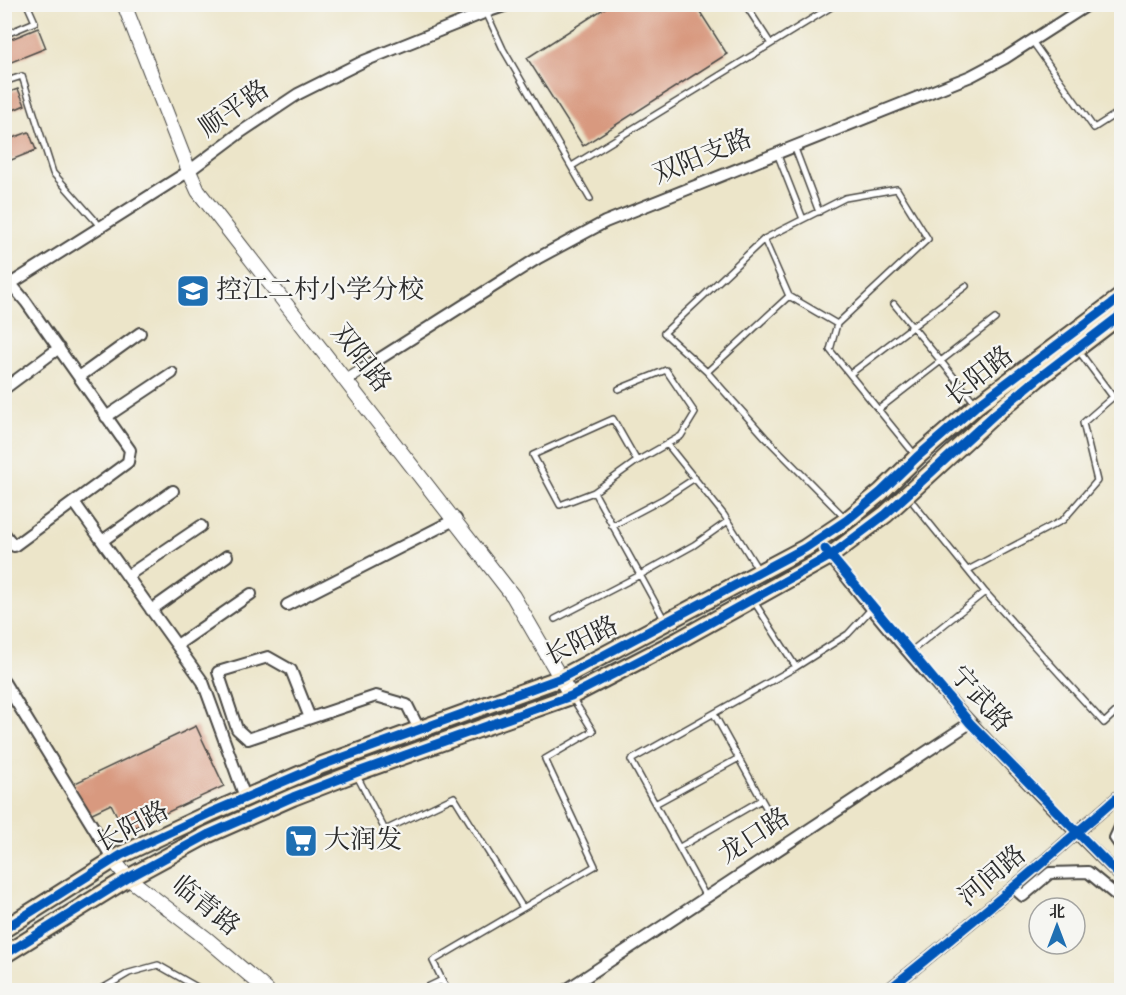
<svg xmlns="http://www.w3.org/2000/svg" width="1126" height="995" font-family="'Sorts Mill Goudy','Noto Serif SC',serif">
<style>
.building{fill:#d8997f}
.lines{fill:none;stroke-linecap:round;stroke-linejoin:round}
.service-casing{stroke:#484743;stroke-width:8}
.minor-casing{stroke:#484743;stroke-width:14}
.tertiary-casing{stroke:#484743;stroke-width:16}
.secondary-casing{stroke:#484743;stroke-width:20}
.service{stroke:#fff;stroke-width:5}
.minor{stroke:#fff;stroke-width:10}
.tertiary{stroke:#fff;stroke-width:14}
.secondary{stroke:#f9e7c3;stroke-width:16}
.cycleway-casing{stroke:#f6f6f2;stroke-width:13}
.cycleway{stroke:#0057b8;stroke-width:9}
.labels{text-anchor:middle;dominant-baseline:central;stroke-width:4.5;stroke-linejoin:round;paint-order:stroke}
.street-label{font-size:26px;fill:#2b2b2b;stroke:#f6f6f2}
.poi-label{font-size:26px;fill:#2b2b2b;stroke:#f6f6f2;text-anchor:start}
</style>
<rect width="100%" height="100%" fill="#f6f6f2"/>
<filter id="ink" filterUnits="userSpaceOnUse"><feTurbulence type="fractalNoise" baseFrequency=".0167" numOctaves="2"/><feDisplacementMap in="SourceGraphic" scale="12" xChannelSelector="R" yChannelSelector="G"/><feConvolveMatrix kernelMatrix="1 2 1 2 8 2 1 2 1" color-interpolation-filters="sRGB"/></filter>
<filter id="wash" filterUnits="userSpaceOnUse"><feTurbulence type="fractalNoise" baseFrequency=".008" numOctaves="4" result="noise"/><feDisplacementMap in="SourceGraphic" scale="24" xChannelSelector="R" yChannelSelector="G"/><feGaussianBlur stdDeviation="1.35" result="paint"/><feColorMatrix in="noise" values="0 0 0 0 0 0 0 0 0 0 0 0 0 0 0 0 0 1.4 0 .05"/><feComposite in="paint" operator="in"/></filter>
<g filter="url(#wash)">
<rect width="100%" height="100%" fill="#ece5c9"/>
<g id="blocks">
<path class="building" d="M611 4H695L727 54 583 146 527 58Z
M4 5H20L4 11Z
M38 28 46 48 4 65V42Z
M18 89 25 105 4 114V94Z
M29 132 36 150 4 163V141Z
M196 726 224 786 125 832 111 804 88 815 73 784Z"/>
</g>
</g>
<g filter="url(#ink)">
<use href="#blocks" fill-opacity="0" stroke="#484743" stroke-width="1.5"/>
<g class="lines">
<g class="service-casing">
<path id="service" d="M745 4 771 44
M486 12 503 49 590 199
M4 35 35 22 27 4
M1032 41 1094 128 1122 110
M4 82 22 76 53 173 100 226
M794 146 819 212
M777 153 803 219
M572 166 836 4
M764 239 845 198 897 189 928 239 837 324
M894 304 976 404
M1078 350 1113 397 1122 396
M707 372 664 333 764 239 789 296
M850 374 966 286
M619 389 666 370 695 413 681 436 637 461
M879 409 995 319
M667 444 724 515 759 571
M594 492 637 461 613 419 533 455 560 505 594 492 640 575 694 545 728 521
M846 519 765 437 707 372 789 296 837 324 830 350 916 456
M612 526 663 499 695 478
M968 570 1063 520 1097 481 1083 423 1113 397
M985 592 1104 723 1122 706
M555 619 640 575 664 619
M910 652 985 592 914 504
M796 667 848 634 872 608
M714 714 773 820
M356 774 385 830 454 797 523 908 433 961 447 990
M655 804 739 758
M680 847 761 800
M706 897 631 760 796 667 753 600
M523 908 595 866 545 759 593 731 573 699
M100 990 129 973 158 965 202 990
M421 990 442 980"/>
</g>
<g class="minor-casing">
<path id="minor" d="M4 288 189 171 241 132 298 94 364 61 486 12 510 4
M79 377 140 333
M346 380 538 258 605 222 971 76 1005 58 1089 4
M4 389 59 348
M106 417 172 373
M74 502 203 682 245 797
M4 533 14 546 128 462 130 450 26 302 11 284
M818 540C909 661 1014 772 1122 878
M102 541 173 491
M127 576 201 526
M287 605 456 519
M151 610 227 556
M177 645 251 594
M4 682 114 861
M310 718 291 670 268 657 218 672 237 729 248 739 376 696 407 705 419 729
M1122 823 1115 838 1122 848
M1014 888 1023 896 1050 873 1088 872 1122 900
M566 990 970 723
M888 990C948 942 1008 893 1067 841 1085 825 1104 810 1122 793"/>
</g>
<g class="tertiary-casing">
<path id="tertiary" d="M124 4 189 171 198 191 513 596 571 696
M114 861 128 878 207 939 267 990"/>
</g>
<g class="secondary-casing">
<path id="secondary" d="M4 929 121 855 210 813 322 765 561 678 805 548 847 520 881 492 917 457 977 405 1122 296
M4 955 128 878 209 834 293 797 355 773 571 696 679 640 830 556 886 514 995 414 1037 379 1122 314"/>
</g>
<use href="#service" class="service"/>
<use href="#minor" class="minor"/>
<use href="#tertiary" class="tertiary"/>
<use href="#secondary" class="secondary"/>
<g class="cycleway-casing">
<path id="cycleway" d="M825 549 970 723 1122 878
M4 929 121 855 210 813 322 765 561 678 805 548 847 520 881 492 917 457 977 405 1122 296
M4 955 128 878 209 834 293 797 355 773 571 696 679 640 830 556 886 514 995 414 1037 379 1122 314
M888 990C948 942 1008 893 1067 841 1085 825 1104 810 1122 793"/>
</g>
<use href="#cycleway" class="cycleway"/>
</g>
</g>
<defs>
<g id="school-square" transform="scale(1.725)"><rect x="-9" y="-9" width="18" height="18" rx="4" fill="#1f6fb2" stroke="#f6f6f2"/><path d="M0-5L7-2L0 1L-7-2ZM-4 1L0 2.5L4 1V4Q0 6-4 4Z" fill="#fff"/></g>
<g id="supermarket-square" transform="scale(1.725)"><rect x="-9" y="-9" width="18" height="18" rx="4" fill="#1f6fb2" stroke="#f6f6f2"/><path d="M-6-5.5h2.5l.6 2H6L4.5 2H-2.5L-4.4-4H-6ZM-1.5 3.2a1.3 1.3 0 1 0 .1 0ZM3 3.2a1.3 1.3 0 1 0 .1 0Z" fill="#fff"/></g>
</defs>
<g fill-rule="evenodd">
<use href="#school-square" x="193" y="291"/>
<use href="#supermarket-square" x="301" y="841"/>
</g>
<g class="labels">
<g class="street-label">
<text transform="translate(235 110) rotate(-35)">顺平路</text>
<text transform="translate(703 158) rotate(-22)">双阳支路</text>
<text transform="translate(360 359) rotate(52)">双阳路</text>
<text transform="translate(980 377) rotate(-38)">长阳路</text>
<text transform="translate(582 642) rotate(-26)">长阳路</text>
<text transform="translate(980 700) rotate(48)">宁武路</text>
<text transform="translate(133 828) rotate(-28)">长阳路</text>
<text transform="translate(755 837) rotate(-33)">龙口路</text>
<text transform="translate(993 877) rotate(-40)">河间路</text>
<text transform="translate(205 907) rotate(39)">临青路</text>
</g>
<g class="poi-label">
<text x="216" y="291">控江二村小学分校</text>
<text x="324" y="841">大润发</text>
</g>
</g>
<rect width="1126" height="995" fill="none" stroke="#f6f6f2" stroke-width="24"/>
<g transform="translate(1057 926)"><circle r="28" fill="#f6f6f2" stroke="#a5a5a2" stroke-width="1.5"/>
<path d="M0-4.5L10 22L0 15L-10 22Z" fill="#1f6fb2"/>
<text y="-9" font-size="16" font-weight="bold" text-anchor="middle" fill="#2b2b2b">北</text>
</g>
</svg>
